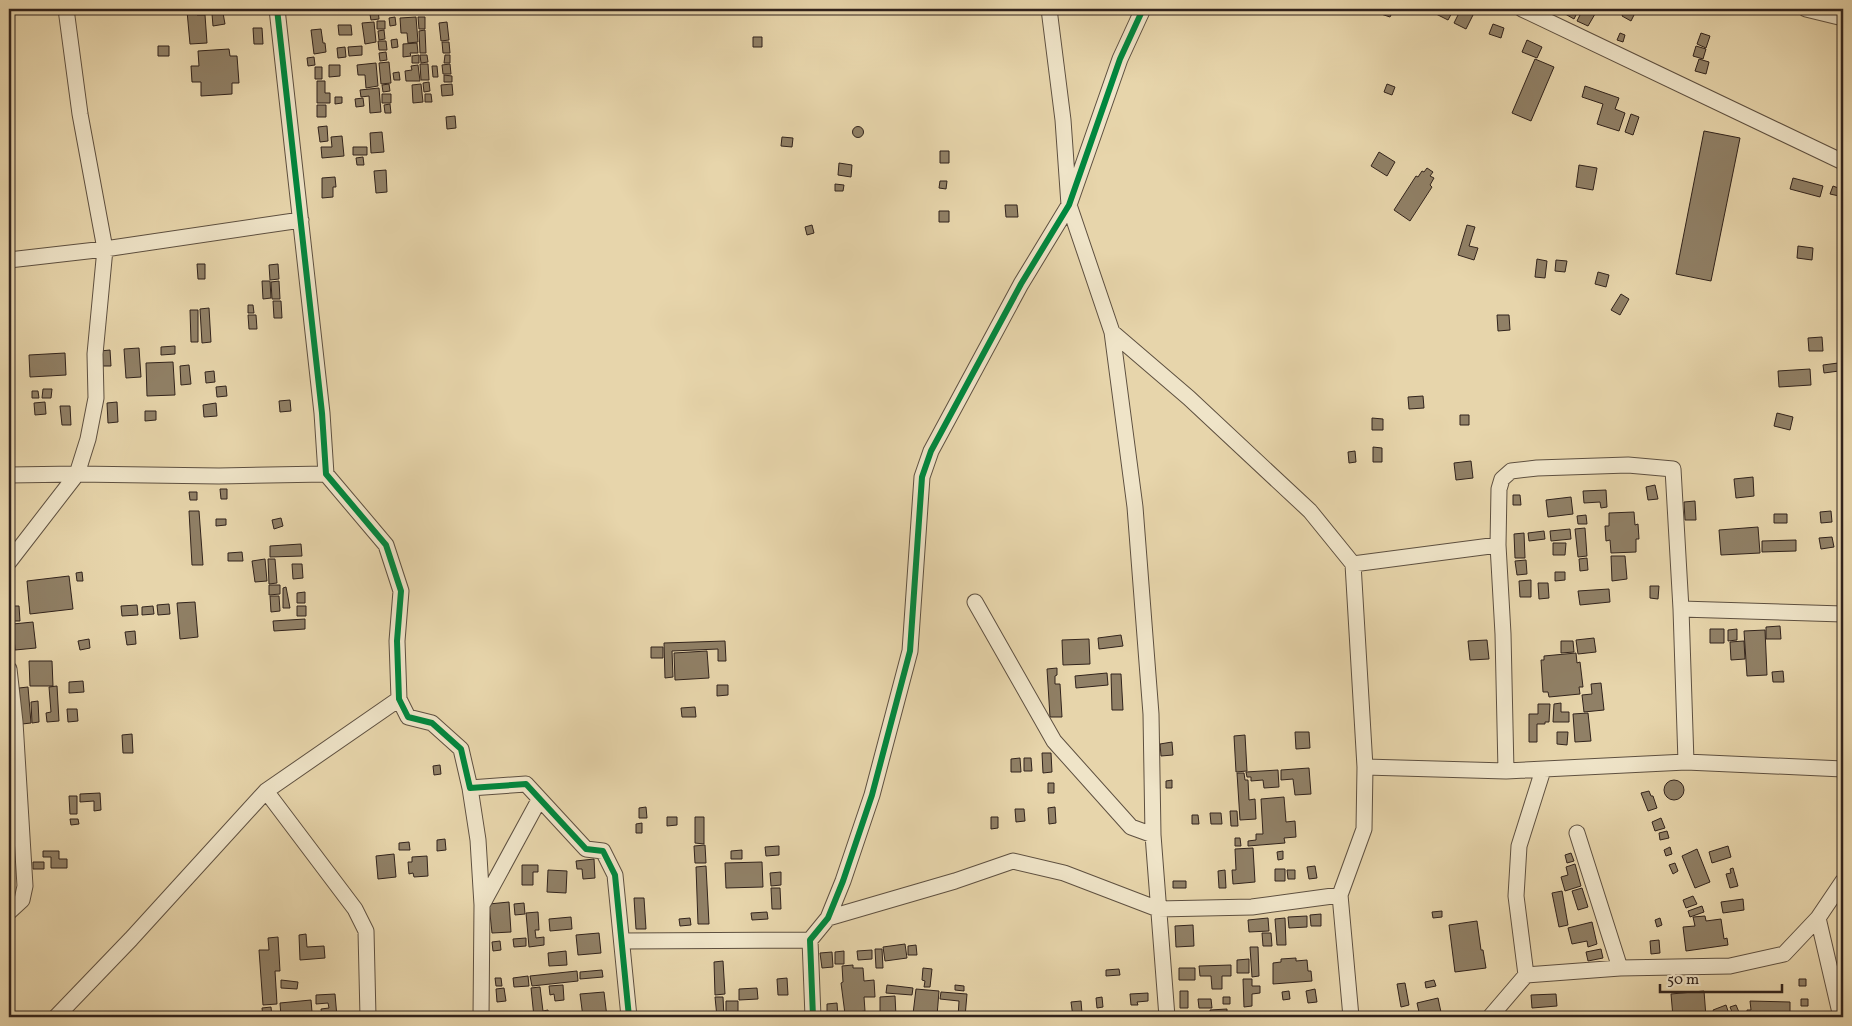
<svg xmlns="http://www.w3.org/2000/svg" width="1852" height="1026" font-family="Vollkorn,serif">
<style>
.building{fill:#908066;stroke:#31231c}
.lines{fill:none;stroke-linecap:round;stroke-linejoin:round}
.minor-casing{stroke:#5e5040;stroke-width:17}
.minor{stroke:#efe4c8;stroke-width:15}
.cycleway-casing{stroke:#efe4c8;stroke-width:9}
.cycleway{stroke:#00873e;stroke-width:6}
</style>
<rect width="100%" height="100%" fill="#e7d5ab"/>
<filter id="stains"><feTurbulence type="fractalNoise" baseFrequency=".004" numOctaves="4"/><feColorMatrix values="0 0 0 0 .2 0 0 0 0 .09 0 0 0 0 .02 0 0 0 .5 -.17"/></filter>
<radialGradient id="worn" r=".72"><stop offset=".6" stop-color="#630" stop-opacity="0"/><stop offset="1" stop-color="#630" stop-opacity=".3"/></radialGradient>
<path class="building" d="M369 9H378L379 19 371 20Z
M1379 9H1394L1390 17 1378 13Z
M1426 9H1454L1448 20Z
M1461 9 1473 15 1466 29 1454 23Z
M1561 9H1579L1574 19 1560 11Z
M1583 9 1595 14 1588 26 1577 21Z
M1625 9H1637L1631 21 1622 16Z
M187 11H196L197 15H205L207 43 190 44Z
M223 13 225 24 213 26 212 14Z
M395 17 396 25 390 26 389 18Z
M416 17 418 42 408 43 407 33H401L400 18Z
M418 17H425V29H419Z
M377 21H385V29H377Z
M374 22 376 42 365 44 362 23Z
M447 22 449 40 441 41 439 23Z
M1493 24 1504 28 1501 38 1489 34Z
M338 25H351L352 35H339Z
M253 28H262L263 44H254Z
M321 29 323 43H325L326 52 314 54 311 30Z
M384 30 385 39 379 40 378 31Z
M425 30 426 53H420L419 31Z
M1620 33 1625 35 1623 42 1617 40Z
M1701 33 1710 36 1706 48 1697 44Z
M753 37H762V47H753Z
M397 39 398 47 392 48 391 40Z
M1527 40 1542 47 1537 58 1522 52Z
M378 41H386L387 50H379Z
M442 42H449L450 53H443Z
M417 43 418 53H410L411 56 403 57V44Z
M158 46H169V56H158Z
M362 46V55L349 56 348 47Z
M1696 46 1706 49 1703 59 1693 56Z
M345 47 346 57 338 58 337 48Z
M229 49 230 56H237L239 83H232V94L201 96V82H192L191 66H199L198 51Z
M386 52 387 60 380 61 379 53Z
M419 55V63H412V56Z
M420 55H427L428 62 421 63Z
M445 55H450V63H444Z
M314 57 315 65 308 66 307 58Z
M1535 59 1554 67 1531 121 1512 113Z
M1699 59 1709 62 1706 74 1695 71Z
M389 62 391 83 381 84 379 63Z
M376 63 378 86 366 88 365 75H358L357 65Z
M420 64H428L429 80H421Z
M450 64 451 74H443L442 65Z
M329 65H340V76L329 77Z
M418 65 420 81H406L405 71 412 70 411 66Z
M432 66H437L438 77H433Z
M315 67H322V79H315Z
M399 72 400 80H394L393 73Z
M444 75 452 76V82H444Z
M317 81H325V93H330V103H317Z
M429 82 430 91 424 92 423 83Z
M389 84 390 91 383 92 382 85Z
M421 84 423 102 413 103 412 85Z
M452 84 453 95 442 96 441 85Z
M1387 84 1395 87 1392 95 1384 92Z
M1585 86 1619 98 1615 109 1625 113 1619 131 1597 124 1603 104 1582 97Z
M379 88 381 112 370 113 369 96 361 97 360 90Z
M382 94H391V103H382Z
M425 94H431L432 102H425Z
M335 97H342V103L335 104Z
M363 98 364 106 356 107 355 99Z
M390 104 391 113H385L384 105Z
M317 105H326V117H317Z
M1631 114 1639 117 1633 135 1625 132Z
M455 116 456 128 447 129 446 117Z
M327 126 328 141 320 142 318 127Z
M852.5 132a5.5 5.5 0 1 1 11 0a5.5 5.5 0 1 1-11 0Z
M1704 131 1740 138 1711 281 1676 274Z
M382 132 384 152 371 153 370 133Z
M342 136 344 156 322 158 321 147H332L331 137Z
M782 137 793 138 792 147 781 146Z
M353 147H367V155H353Z
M940 151H949V163H940Z
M1379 152 1395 162 1387 176 1371 166Z
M363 157 364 165H357L356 158Z
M839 163 852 165 851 177 838 175Z
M1579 165 1597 168 1593 190 1576 187Z
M1427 168 1433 172 1430 176 1434 178 1430 185 1432 187 1410 221 1394 210 1416 176 1418 177 1422 171 1424 172Z
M386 170 387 192 376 193 374 171Z
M335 177 336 187H333V197L322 198V178Z
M1793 178 1823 186 1820 197 1790 189Z
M940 181H947L946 189 939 188Z
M835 184 844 185 843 191H835Z
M1833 186 1841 189 1839 196 1830 194Z
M1005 205H1017L1018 217H1006Z
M939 211H949V222H939Z
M812 225 814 233 807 235 805 227Z
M1467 225 1475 227 1469 246 1478 248 1474 260 1458 255Z
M1798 246 1813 248 1812 260 1797 258Z
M1537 259 1547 261 1545 278 1535 277Z
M1556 260 1567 261 1565 272 1555 271Z
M197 264H205V279H198Z
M278 264 279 279 270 280 269 265Z
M1598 272 1609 275 1606 287 1595 284Z
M262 281H270L271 298 263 299Z
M279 281 280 299H272L271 282Z
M1621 294 1629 299 1620 315 1611 310Z
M273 301H281L282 318H274Z
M248 305H253L254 313H248Z
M209 308 211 342 202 343 200 309Z
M190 310H198V342H191Z
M248 315H256L257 329H249Z
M1497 315H1509L1510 330 1498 331Z
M1822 337 1823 351H1809L1808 338Z
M175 346V354L161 355V347Z
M139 348 141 377 126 378 124 349Z
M110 350 111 366H102L100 351Z
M65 353 66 375 30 377 29 355Z
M173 362 175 395 147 396 146 363Z
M1838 363 1839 371 1824 373 1823 365Z
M189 365 191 384 181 385 180 366Z
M1810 369 1811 385 1779 387 1778 371Z
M214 371 215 382 206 383 205 372Z
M226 386 227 396 217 397 216 387Z
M43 389H52L51 398H42Z
M32 391H38L39 398H32Z
M1423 396 1424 408 1409 409 1408 397Z
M290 400 291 411 280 412 279 401Z
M45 402 46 414 35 415 34 403Z
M117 402 118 422 108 423 107 403Z
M216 403 217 416 204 417 203 405Z
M60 406H70L71 425H62Z
M145 411H156V420L145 421Z
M1777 413 1793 417 1790 430 1774 426Z
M1460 415H1469V425H1460Z
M1372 418 1383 419V430H1372Z
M1373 447 1382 448V462H1373Z
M1355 451 1356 462 1349 463 1348 452Z
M1471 461 1473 478 1456 480 1454 463Z
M1753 477 1754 496 1736 498 1734 479Z
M1655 485 1658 499 1648 500 1646 487Z
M220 489H227V499H221Z
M1606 490 1607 507 1601 508 1600 502 1584 503 1583 491Z
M189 492H197V500H190Z
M1513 495H1520L1521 505H1513Z
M1571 497 1573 514 1548 517 1546 500Z
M1695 501 1696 520H1685L1684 502Z
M189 511H199L203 565H192Z
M1831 511 1832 522 1821 523 1820 512Z
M1634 512 1635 525 1638 524 1639 539H1636V552L1611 553 1610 540 1606 541 1605 526H1609V513Z
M1774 514H1787V523H1774Z
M1586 515 1587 524H1578L1577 516Z
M281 518 283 526 274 529 272 520Z
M216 519H226V525L216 526Z
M1758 527 1760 553 1721 555 1719 530Z
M1585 528 1587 556 1578 557 1575 529Z
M1570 529 1571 539 1551 541 1550 531Z
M1544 531 1545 539 1529 541 1528 533Z
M1524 533 1525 558H1515L1514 534Z
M1832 537 1834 547 1821 549 1819 538Z
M1796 540V551L1762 552V541Z
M1553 543H1566L1565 555H1553Z
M301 544 302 556 270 557V546Z
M242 552 243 561H228V553Z
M1611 556H1625L1627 579 1612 581Z
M1587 558 1588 570 1580 571 1579 559Z
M265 559 267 581 255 582 252 561Z
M268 559H275L277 583 269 584Z
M1526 560 1527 574 1517 575 1515 561Z
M292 564H302L303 578 293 579Z
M82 572 83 581H77L76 573Z
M1555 572H1565V580L1555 581Z
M69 576 73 609 30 614 27 581Z
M1531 580V597H1520L1519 581Z
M1538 583H1548L1549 598 1539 599Z
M269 585H280V594L269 595Z
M1650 586H1659L1658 599 1650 598Z
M286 587 290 608H283V588Z
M1609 589 1610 602 1580 605 1578 591Z
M305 592V603H297V593Z
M270 596H279L280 611 271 612Z
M195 602 198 637 180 639 177 603Z
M169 604 170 614 158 615 157 605Z
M137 605 138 615 122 616 121 606Z
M12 606H19L20 621H13Z
M153 606 154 614 142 615V607Z
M297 606H306V616H297Z
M305 619V629L274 631 273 621Z
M33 622 36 648 15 650 13 624Z
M1780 626 1781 639H1766V627Z
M1710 629H1724V643H1710Z
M1737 629V640L1728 641V630Z
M1765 630 1767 675 1747 676 1744 631Z
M135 631 136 644 127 645 125 632Z
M1121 635 1123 646 1099 649 1098 638Z
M1594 638 1596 652 1578 654 1576 640Z
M89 639 90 648 80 650 78 641Z
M1089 639 1090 664 1063 665 1062 640Z
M1487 640 1489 659 1470 660 1468 641Z
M725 641 726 661H718V649L672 651 673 677 665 678 664 643Z
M1561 641H1573L1574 652 1561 653Z
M1744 641 1745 659 1731 660 1730 642Z
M651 647H663V658H651Z
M707 651 709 678 675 680 674 653Z
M1576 653 1577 663 1580 662 1583 687H1579L1580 694 1549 697 1548 692H1543L1541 660H1544V656Z
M29 661H52L53 686H30Z
M1057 668V675L1055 676V684H1060L1062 717H1050L1047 669Z
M1783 671 1784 682H1773L1772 672Z
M1107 673 1108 685 1076 688 1075 676Z
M1111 674H1121L1123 710H1112Z
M83 681 84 692 69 693V682Z
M1601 683 1604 710 1584 712 1582 695 1592 694 1591 684Z
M717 685H728V695L717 696Z
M57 686 59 721 47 722 46 713 51 712 49 687Z
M28 687 31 723 22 724 19 688Z
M38 701 39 722 32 723 31 702Z
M1561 703V712H1569V722H1553L1554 704Z
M1538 704H1550L1549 722H1545V724H1537V742H1529V714H1538Z
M695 707 696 717H682L681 708Z
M67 709H77L78 721 68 722Z
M1588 713 1591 741 1575 742 1573 714Z
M1295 732H1309L1310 748 1296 749Z
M1557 732H1568L1567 745 1557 744Z
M132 734 133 753H123L122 735Z
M1245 735 1247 771 1236 772 1234 736Z
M1172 742 1173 755 1161 756 1160 744Z
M1042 753H1051L1052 772 1043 773Z
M1020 758 1021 772H1011V759Z
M1024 758H1031L1032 771H1024Z
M440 765 441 774 434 775 433 766Z
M1309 768 1311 794 1295 795 1293 779 1281 780V770Z
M1278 770 1279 787 1264 788 1263 780 1251 781V777H1247L1246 772Z
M1237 773H1244L1245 780H1248L1249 800 1255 799 1256 819 1240 820Z
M1664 790a10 10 0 1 1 20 0a10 10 0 1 1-20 0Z
M1172 780V788H1166V781Z
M1048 783H1054V793H1048Z
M1649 791 1651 796H1653L1657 808 1648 811 1641 793Z
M100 793 101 810 94 811V801L80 802V794Z
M69 796H77V814H70Z
M1284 797 1286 822 1295 821 1296 837 1284 838 1285 843 1248 846V841L1256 840V834H1263L1261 799Z
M646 807 647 818H639V808Z
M1055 807 1056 823 1049 824 1048 808Z
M1015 809H1024L1025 821 1016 822Z
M1230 811H1237L1238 826H1231Z
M1210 813H1221L1222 824H1211Z
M1192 815H1198L1199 824H1192Z
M667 817H677V825L667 826Z
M695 817H704V844L695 843Z
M991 817H998V828L991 829Z
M1661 818 1665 828 1655 831 1652 822Z
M70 819H78L79 824 71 825Z
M642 823V833H636V824Z
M1667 831 1669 838 1660 840 1659 833Z
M1235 838H1240L1241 846H1235Z
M445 839 446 850 437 851V840Z
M409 842 410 850H399V843Z
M705 845 706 863H695L694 846Z
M779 846V855L766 856 765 847Z
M1728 846 1731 857 1712 863 1709 852Z
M1670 847 1672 854 1666 856 1664 850Z
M1253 848 1255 882 1233 884 1232 870H1236L1235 849Z
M1697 849 1710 882 1695 888 1682 856Z
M742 850V859H731V851Z
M43 851H59V859H67V868H51V857H43Z
M1283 851V859L1278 860 1277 852Z
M1571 853 1574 861 1567 863 1565 855Z
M394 854 396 877 378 879 376 856Z
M427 856 428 876 414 877 413 873 409 874 408 862H412V857Z
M594 859 595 878 583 879 582 869H577L576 861Z
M33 862H44V869H33Z
M762 862 763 887 726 888 725 863Z
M1675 863 1678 871 1673 874 1669 865Z
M1575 864 1581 886 1565 891 1561 877 1568 875 1566 867Z
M522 865H538V872H533V885H522Z
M706 866 709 924H698L696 867Z
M1315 866 1317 878 1309 879 1307 867Z
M1733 868 1738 886 1730 888 1726 874 1731 873 1730 869Z
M1275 869H1285V881H1275Z
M548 870 567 871 566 893 547 892Z
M1225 870 1226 888H1219L1218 871Z
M1287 870H1295V879H1288Z
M781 872V885L771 886 770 873Z
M1173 881H1186V888H1173Z
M771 888H780L781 909H772Z
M1582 888 1588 907 1578 910 1572 891Z
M1562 891 1568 925 1559 927 1552 893Z
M1693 896 1697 904 1686 908 1683 900Z
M634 898H644L646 929H636Z
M1743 899 1744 910 1723 913 1721 902Z
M509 902 511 932 492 933 489 904Z
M524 903 525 914 515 915 514 904Z
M1702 906 1704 912 1690 917 1688 911Z
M1442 911V917L1433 918 1432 912Z
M538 912 539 930H535L536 938 544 937V945L529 947 526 913Z
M767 912 768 919 752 920 751 913Z
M1321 914V926H1311L1310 915Z
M1307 916V927L1289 928 1288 917Z
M1705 916 1706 921 1721 919 1724 939 1727 938 1728 945 1686 951 1683 927 1695 926 1693 917Z
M571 917 572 929 550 931 549 919Z
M690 918 691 925 680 926 679 919Z
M1268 918 1269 931 1249 932 1248 920Z
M1285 918 1286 945H1277L1275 919Z
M1660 918 1662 925 1657 927 1655 920Z
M1477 921 1481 950H1483L1486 968 1455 972 1449 925Z
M1592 922 1597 944 1588 947 1587 941 1572 944 1568 928Z
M1193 925 1194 946 1176 947 1175 926Z
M599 933 601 953 578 955 576 935Z
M1262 933H1271L1272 946H1263Z
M306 934 307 947 324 946 325 958 300 960 299 935Z
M278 937 280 971H275L277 1004 263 1005 259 950H269L268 938Z
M526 938V946L514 947 513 939Z
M1659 940 1660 953 1651 954 1650 941Z
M500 941 501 950 493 951 492 942Z
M905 944 907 958 885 961 883 947Z
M916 945 917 955H908V946Z
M1250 947H1258L1259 976 1252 977Z
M875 949H882L883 968H876Z
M1601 949 1603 958 1588 961 1586 952Z
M872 950V959L858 960 857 951Z
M566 951 567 965 549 966 548 953Z
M844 951V964H835V952Z
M832 952 833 967 822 968 820 953Z
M1296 958V961L1307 960 1308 971H1311L1312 981 1273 984V963L1281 962V959Z
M1249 959V973H1237V960Z
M723 961 725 994 715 995 714 962Z
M853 965V968H863L864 981 874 980 875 997H864L865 1011 845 1014 841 983 843 982 842 966Z
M1231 965V976H1222V989H1212L1211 976H1200L1199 966Z
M923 968 932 969 930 987H924L925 981 922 980Z
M1179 968H1195V980H1179Z
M1119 969 1120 975 1106 976V970Z
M602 970 603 977 580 979V972Z
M577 971 578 981 532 986 530 976Z
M528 976 529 986 514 987 513 978Z
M495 978H501L502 986H496Z
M787 978 788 995H778L777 979Z
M1243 979H1252V986H1260V993L1252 994V1006L1244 1007Z
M1799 979H1806V986H1799Z
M281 980 298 982 297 989 281 988Z
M1434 980 1436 986 1426 988 1425 982Z
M1405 983 1409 1005 1401 1007 1397 984Z
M563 985 564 1000 555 1001 554 994 550 995 549 986Z
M887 985 913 988 912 995 886 993Z
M955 985 964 986V991L955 990Z
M540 987 543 1011 548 1010 549 1017H534L531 988Z
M504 988 506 1001 497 1002 496 989Z
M757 988 758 999 739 1000V989Z
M916 989 939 991 937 1016 913 1014Z
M1315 989 1317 1002 1308 1003 1306 991Z
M1180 991H1188V1008H1180Z
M1289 991 1290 999 1283 1000 1282 992Z
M1704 991 1706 1017H1673L1671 994Z
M604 992 607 1017H583L580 994Z
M941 992 967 994 965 1017H958L959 1001 940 999Z
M1148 993V1001L1137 1002 1138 1005H1131L1130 994Z
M335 994 337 1017H322L321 1009 329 1008 328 1003 316 1004V995Z
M1556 994 1557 1006 1532 1008 1531 995Z
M895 996 896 1016H880V997Z
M715 997H723L724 1017H717Z
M1102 997 1103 1007 1097 1008 1096 998Z
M1223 997H1230V1004H1223Z
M1438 998 1442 1017H1420L1417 1003Z
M1198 999H1211L1212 1008H1199Z
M1801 999H1808V1006H1801Z
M311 1000 312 1012 310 1013V1017H281L280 1003Z
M726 1001H738V1013L726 1014Z
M1081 1001 1082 1013H1085L1086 1017H1073L1071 1002Z
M1750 1001 1790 1002V1014L1777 1015V1017H1747V1010H1751Z
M837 1003 838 1017H827V1004Z
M1726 1005 1730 1017H1715L1713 1010Z
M1736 1005 1741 1017H1734L1730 1007Z
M271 1007 272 1017H263L262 1008Z
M1227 1009V1017H1199V1013L1210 1012V1010Z
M1020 1012 1021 1017H1012L1011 1013Z"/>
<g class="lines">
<g class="minor-casing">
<path id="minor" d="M277 9 322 413 326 474 386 545 401 591 397 641 399 699 408 717 432 723 461 749 470 788 526 784 586 849 603 851 615 875 629 1017
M1049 9 1063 120 1069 205 1112 332 1135 507 1151 714 1153 835 1167 1017
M1522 9 1843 162
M1806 9 1843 18
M9 260 105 249 301 220
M1112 332 1189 398 1310 511 1353 564 1365 767 1364 829 1340 895 1351 1017
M9 475 77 474 219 476 326 474
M9 562 77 474 88 439 96 398 95 354 105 249 80 114 66 9
M1353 564 1498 545
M975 602 1054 741 1131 827 1153 835
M1681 609 1843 614
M9 669 15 722 25 886 22 900 9 912
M1365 767 1506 771 1686 762
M1506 771 1503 634 1498 545 1499 489 1502 479 1511 471 1537 468 1628 465 1673 469 1681 609 1686 762 1843 769
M470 788 478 840 482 905
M266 791 355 909 366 931 368 1017
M1577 833 1620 968
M828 918 955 881 1013 861 1064 873 1158 909 1252 907 1340 895
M1818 918 1841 1017
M622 941 810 940
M1526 975 1620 968 1730 966 1784 954 1818 918 1843 881
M56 1017 131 939 266 791 399 699
M481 1017 482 905 539 800
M813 1017 810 940 828 918 843 881 872 795 910 651 922 477 931 451 1021 284 1069 205 1120 59 1143 9
M1490 1017 1526 975 1516 896 1519 846 1543 770"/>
</g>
<use href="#minor" class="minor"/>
<g class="cycleway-casing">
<path id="cycleway" d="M277 9 322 413 326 474 386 545 401 591 397 641 399 699 408 717 432 723 461 749 470 788 526 784 586 849 603 851 615 875 629 1017
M813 1017 810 940 828 918 843 881 872 795 910 651 922 477 931 451 1021 284 1069 205 1120 59 1143 9"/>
</g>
<use href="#cycleway" class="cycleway"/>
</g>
<rect width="1852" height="1026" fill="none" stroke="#e7d5ab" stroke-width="30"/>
<rect x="10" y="10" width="1832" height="1006" fill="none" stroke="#31231c" stroke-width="2.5"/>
<rect x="15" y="15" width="1822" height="996" fill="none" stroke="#31231c"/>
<path d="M1660 984v8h122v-8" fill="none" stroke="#31231c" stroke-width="2.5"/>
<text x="1667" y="984" font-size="15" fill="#31231c" stroke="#efe4c8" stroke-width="4" paint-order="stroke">50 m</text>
<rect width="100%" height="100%" filter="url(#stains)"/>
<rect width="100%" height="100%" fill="url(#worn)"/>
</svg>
